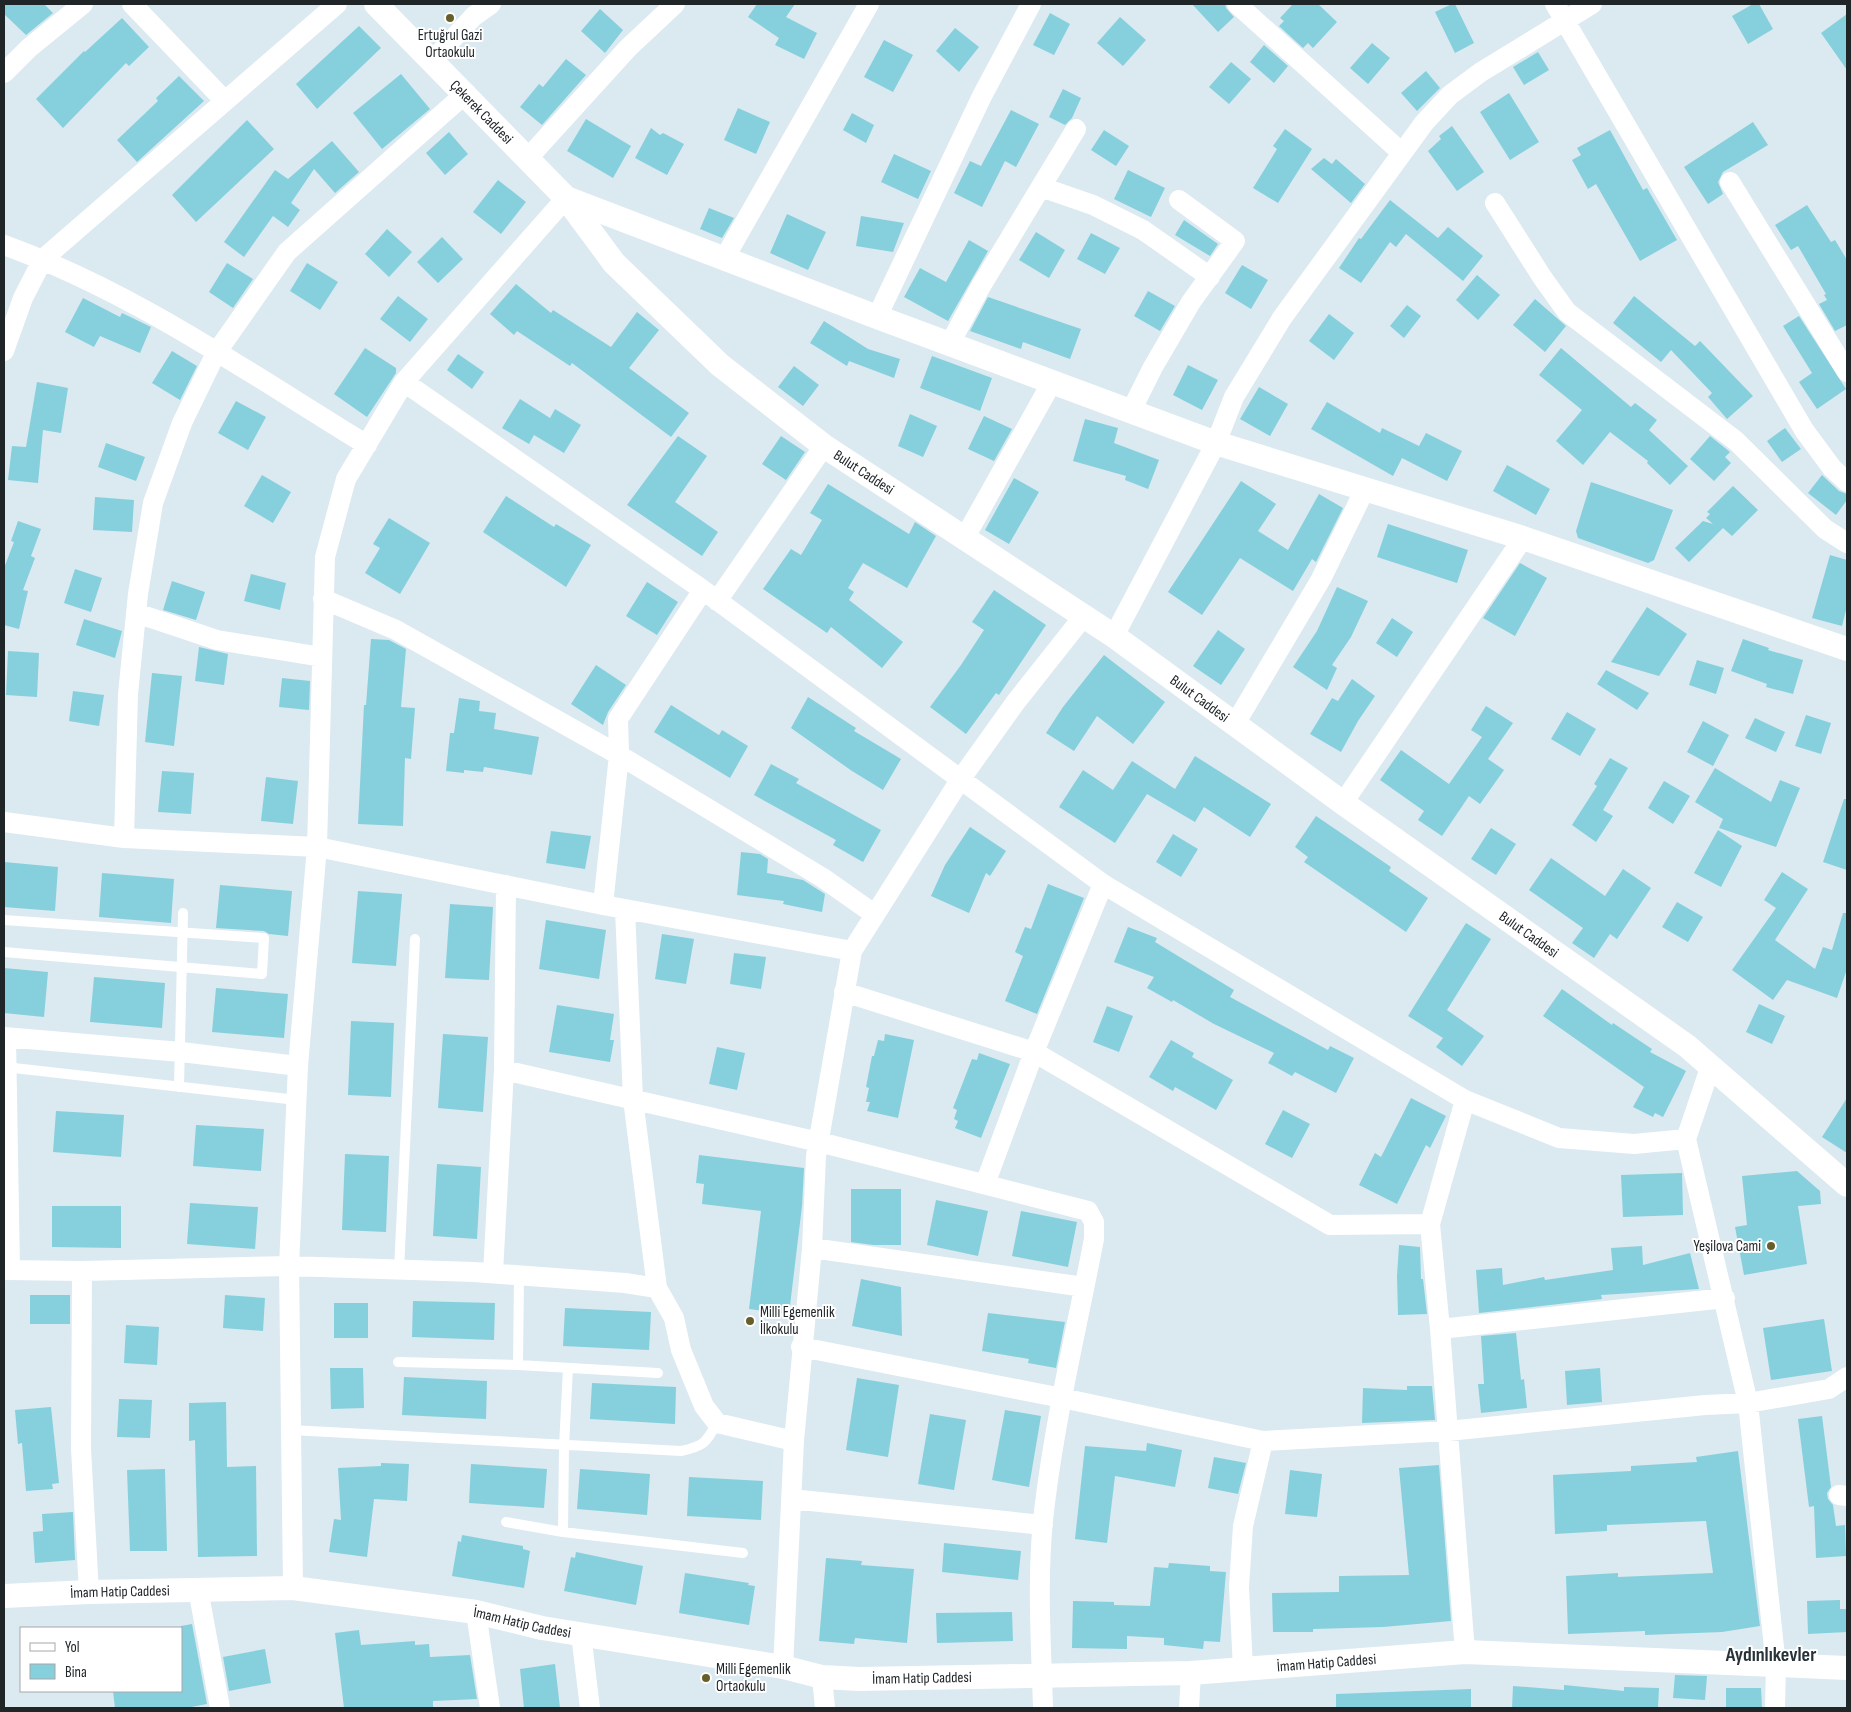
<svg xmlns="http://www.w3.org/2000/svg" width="1851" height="1712" font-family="'Sofia Sans Condensed',sans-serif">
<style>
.building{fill:#85d0dc}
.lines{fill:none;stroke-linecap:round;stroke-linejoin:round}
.service{stroke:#fff;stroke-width:10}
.minor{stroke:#fff;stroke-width:20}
.tertiary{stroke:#fff;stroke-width:24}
.poi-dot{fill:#665f2b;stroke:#fff;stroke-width:2}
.labels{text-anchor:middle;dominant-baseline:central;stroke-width:4;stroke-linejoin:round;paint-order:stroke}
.poi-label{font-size:15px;fill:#202528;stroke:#fff;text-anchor:start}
.street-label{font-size:15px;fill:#202528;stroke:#fff}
.district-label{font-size:20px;font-weight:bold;fill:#283339;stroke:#fff}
</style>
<rect width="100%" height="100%" fill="#dbe9f1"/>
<path class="building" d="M4 4H44L53 13 26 35 4 14Z
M757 4H795L786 17 817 33 804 59 775 45 779 38 748 17Z
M1192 4H1225L1226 8 1234 17 1218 32Z
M1293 4H1318L1337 22 1313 48 1308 43 1303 48 1279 26 1284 21 1280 18Z
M1452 4H1455L1474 43 1455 53 1435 12Z
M1753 4H1759L1773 29 1748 44 1732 16Z
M600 9 623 30 605 53 581 31Z
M1050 13 1070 24 1054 55 1033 45Z
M1847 14V70L1821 33Z
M1120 17 1146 40 1123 66 1097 43Z
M122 18 149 47 129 66 126 63 63 128 36 99 84 51 85 52Z
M359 26 381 48 317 109 296 84Z
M955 28 979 47 959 72 936 51Z
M884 40 913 55 893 92 864 77Z
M1372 43 1390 58 1368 84 1350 68Z
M1264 45 1288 66 1274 83 1250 62Z
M1538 52 1549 70 1524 85 1513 67Z
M566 59 586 75 542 125 520 107 539 84 543 87Z
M1231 62 1251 79 1229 104 1209 87Z
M1426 71 1440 88 1417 111 1401 93Z
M401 74 430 109 382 149 353 113Z
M179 76 204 101 137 162 117 140 158 101 156 98Z
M1063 89 1081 98 1072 118 1065 125 1049 117Z
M1509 93 1539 142 1510 160 1480 112Z
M738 108 770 122 756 154 724 140Z
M1011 110 1039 124 1016 167 1005 161 982 207 954 193 970 161 981 166Z
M852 113 874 125 866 143 843 130Z
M586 119 631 146 613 178 567 151Z
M247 120 274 149 196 222 172 195Z
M1753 122 1768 145 1723 172 1718 182 1723 194 1708 204 1684 167Z
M1452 126 1484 172 1457 191 1428 151 1441 139 1439 136Z
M651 128 660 135 663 133 684 144 667 175 635 158Z
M1285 129 1312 149 1278 203 1253 188 1277 149 1273 146Z
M1104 130 1129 146 1116 166 1091 150Z
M1610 130 1643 190 1647 188 1677 240 1640 261 1596 184 1588 189 1572 160 1581 155 1577 148Z
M449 132 468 154 445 175 426 153Z
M332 141 359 172 335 193 314 169 291 203 300 210 288 227 273 216 244 257 224 242 275 170 288 179Z
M894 154 931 171 918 199 881 182Z
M1324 158 1332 164 1336 159 1365 184 1351 203 1311 169Z
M1128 170 1165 188 1151 217 1114 199Z
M498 180 526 202 501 234 473 212Z
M1390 200 1438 238 1448 227 1483 256 1463 281 1406 234 1396 247 1390 242 1361 283 1339 268 1359 238 1361 239Z
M1807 205 1831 242 1835 240 1847 260V325L1835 331 1819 304 1827 300 1824 295 1826 294 1798 246 1791 250 1775 225Z
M709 208 734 218 722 238 700 229Z
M787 214 826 232 808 270 770 253Z
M861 216 904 223 893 252 856 246Z
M1184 220 1218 244 1210 256 1175 235Z
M387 229 412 252 389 277 365 254Z
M1036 232 1065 250 1049 278 1019 260Z
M1091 233 1120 248 1105 274 1077 259Z
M442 237 463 259 438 283 417 262Z
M969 240 988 251 948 321 904 297 920 268 946 282Z
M227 263 253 279 233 308 209 292Z
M307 263 338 282 320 310 290 291Z
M1242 265 1268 280 1251 309 1225 293Z
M1477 275 1500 295 1478 320 1456 300Z
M516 284 551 313 553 310 611 347 637 312 659 330 629 368 689 413 671 437 572 363 570 366 517 331 514 335 490 314Z
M1148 291 1175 306 1160 331 1134 316Z
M398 296 428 319 410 342 380 319Z
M1634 296 1695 346 1700 341 1753 396 1727 419 1708 397 1712 393 1671 350 1661 362 1613 323Z
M988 297 1081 329 1070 359 1023 342 1021 349 970 331Z
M83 298 120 317 122 313 151 327 140 353 100 336 94 347 65 332Z
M1535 299 1566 326 1545 352 1513 325Z
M1407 305 1421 316 1404 338 1390 326Z
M1329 314 1354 333 1334 360 1309 341Z
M1799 316 1846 389 1817 409 1799 382 1812 373 1783 326Z
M824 321 868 349 900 359 894 378 849 361 847 366 810 343Z
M365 348 396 368V373L367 417 334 394Z
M1561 348 1631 407 1635 403 1657 420 1649 430 1688 466 1670 485 1647 463 1648 461 1610 432 1583 465 1556 441 1582 410 1539 375Z
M172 351 197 366 180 400 152 383Z
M458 354 484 372 472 389 447 370Z
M932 356 992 378 980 411 920 388Z
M1188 365 1218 380 1202 410 1173 395Z
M794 366 819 385 803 406 778 387Z
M37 382 68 388 61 433 43 430 38 483 8 480 12 446 26 447Z
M1259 387 1288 404 1270 436 1240 419Z
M520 399 550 418 555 409 581 425 564 453 534 435 529 444 502 428Z
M236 401 266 417 248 450 218 433Z
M1327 402 1380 433 1382 428 1419 446 1426 433 1462 451 1447 481 1402 458 1393 476 1311 429Z
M910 414 937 426 923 457 898 446Z
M984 416 1012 429 994 461 968 449Z
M1085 419 1118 428 1114 443 1159 460 1148 489 1125 480 1126 476 1073 461Z
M1785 428 1801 449 1782 462 1767 441Z
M678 436 707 456 675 502 718 532 702 556 627 505Z
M781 436 805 452 786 480 762 464Z
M1710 436 1730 452 1725 457 1731 463 1714 481 1690 459Z
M106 443 145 457 136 481 98 467Z
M1507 465 1550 489 1536 515 1493 491Z
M262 475 291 492 273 523 244 506Z
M1822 475 1839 491 1847 494V500L1836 515 1808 493Z
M1014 478 1039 492 1009 544 985 530Z
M1241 481 1276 504 1258 531 1288 550 1319 494 1343 508 1316 562 1312 559 1293 591 1240 558 1202 615 1168 592Z
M1591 482 1673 510 1654 560 1648 563 1578 538 1576 531Z
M828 484 909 534 915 522 936 536 907 588 863 563 848 588 854 592 849 600 903 642 882 668 831 627 827 633 763 589 791 549 801 555 822 520 810 513Z
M1733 486 1758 510 1732 536 1723 528 1689 562 1675 548 1703 521 1713 524 1706 518 1710 514 1707 512Z
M506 496 554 527 556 524 591 545 566 587 483 532Z
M95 497 134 500 132 532 93 530Z
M389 518 430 543 400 594 365 573 380 548 373 544Z
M18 521 41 529 31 556 35 558 23 590 28 591 19 629 4 625V568L14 542 11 541Z
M1388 524 1468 550 1457 583 1377 557Z
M1830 555 1847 560V606L1842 626 1812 618Z
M1520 563 1547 578 1515 636 1483 618Z
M75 569 102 578 91 612 64 603Z
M251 574 286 583 280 610 244 601Z
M172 581 205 592 196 620 163 610Z
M647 582 678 602 657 635 626 616Z
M1337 587 1368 601 1351 637 1332 665 1337 668 1327 690 1293 667 1317 631Z
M994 590 1046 625 999 695 996 693 966 734 930 707 961 665 984 630 972 622Z
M1647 607 1687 634 1659 676 1611 662Z
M1392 618 1413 632 1397 657 1376 643Z
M84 619 122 631 115 658 76 645Z
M1218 630 1245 649 1221 685 1193 666Z
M371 639 389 640 406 649 401 707 415 708 411 759 405 758 403 826 358 824 364 705H366Z
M1743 639 1769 648 1768 650 1803 660 1793 694 1766 687 1767 684 1731 671Z
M199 647 228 654 224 685 195 681Z
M8 651 39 653 37 697 6 695Z
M1104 655 1165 702 1133 744 1097 716 1074 751 1046 733 1063 707Z
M1697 660 1724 668 1716 694 1689 685Z
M596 665 626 685 608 712 603 725 571 704Z
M1606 670 1649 693 1637 710 1597 684Z
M152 673 182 676 174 746 145 742Z
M282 678 310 681 309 710 279 707Z
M1352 679 1375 696 1358 721 1341 752 1310 734 1332 698 1338 701Z
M73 691 104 695 99 726 69 721Z
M808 697 856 728 854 731 901 759 883 790 852 771 791 728Z
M459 698 480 701 479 711 496 713 494 729 539 737 532 775 484 767 483 772 464 770V773L446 771 450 733H454Z
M671 705 719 735 722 730 748 746 730 778 654 732Z
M1486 706 1513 723 1488 759 1504 770 1480 804 1469 796 1442 836 1418 820 1424 811 1380 780 1401 750 1449 784 1482 737 1471 730Z
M1567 712 1596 729 1580 756 1551 739Z
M1806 715 1831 723 1821 754 1795 746Z
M1755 718 1785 732 1776 752 1745 738Z
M1703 721 1729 735 1713 766 1687 752Z
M1195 756 1271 804 1250 837 1204 807 1195 822 1147 794 1115 843 1059 807 1083 770 1113 790 1132 761 1175 789Z
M1610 758 1628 768 1603 810 1613 816 1596 842 1572 825 1597 786 1594 784Z
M771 764 799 779 796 783 881 830 863 862 833 845 836 840 754 795Z
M1715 768 1771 802 1780 780 1800 788 1776 847 1719 828 1723 819 1695 802Z
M162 771 194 773 191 814 158 812Z
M266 777 298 781 293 824 261 821Z
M1664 781 1690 796 1673 824 1648 808Z
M1844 799H1847V870L1823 862Z
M1316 816 1391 867 1389 871 1428 898 1406 932 1304 862 1308 857 1295 847Z
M970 827 1006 851 990 876 986 873 969 913 931 896 945 865Z
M1491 828 1516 844 1496 875 1471 859Z
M1718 830 1742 846 1721 887 1694 873Z
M551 831 591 836 585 869 546 863Z
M1173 834 1198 849 1181 877 1156 862Z
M741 852 760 854 768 859 767 873 803 880 825 894 822 912 783 904 784 901 737 895Z
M1551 858 1605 896 1623 869 1651 888 1617 939 1610 934 1594 958 1572 943 1583 928 1529 890Z
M4 862 58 867 55 911 4 907Z
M1782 872 1808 889 1775 940 1815 969 1823 947 1832 950 1843 913H1847V969L1837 998 1787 980 1773 1000 1732 970 1776 908 1764 900Z
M102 873 174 879 171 923 99 917Z
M1048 884 1084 898 1037 1014 1005 1001 1023 956 1015 952 1025 927 1031 929Z
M220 885 292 891 288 936 269 934 264 931 216 928Z
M358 891 402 894 396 966 352 963Z
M1677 902 1703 917 1688 942 1662 927Z
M450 904 493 907 489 980 445 978Z
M546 920 606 930 599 979 539 969Z
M1466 923 1491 939 1447 1010 1484 1036 1462 1066 1436 1047 1443 1038 1408 1016Z
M1128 927 1157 938 1155 942 1234 990 1230 997 1328 1050 1330 1046 1354 1058 1336 1093 1295 1072 1292 1076 1268 1063 1274 1053 1214 1024 1173 1000 1172 1002 1147 988 1154 977 1114 962Z
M662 934 694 939 686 984 655 979Z
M734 953 766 957 761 989 730 984Z
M4 968 48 972 44 1017 4 1013Z
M94 977 165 983 162 1028 90 1022Z
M216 988 288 994 284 1038 212 1032Z
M1562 989 1612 1025 1613 1023 1652 1049 1650 1052 1686 1071 1663 1117 1655 1113 1653 1117 1633 1107 1644 1087 1543 1016Z
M1759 1004 1785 1016 1772 1044 1746 1032Z
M557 1005 614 1014 610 1040H614L610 1062 549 1052Z
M1107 1006 1133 1016 1119 1052 1093 1042Z
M351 1021 394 1023 391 1097 348 1095Z
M443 1034 488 1037 483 1112 438 1108Z
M885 1034 914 1040 898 1118 867 1111 870 1102H866L869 1088 866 1087 872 1056H874L878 1040 884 1041Z
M1171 1040 1194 1053 1192 1057 1233 1080 1216 1110 1175 1087 1173 1091 1149 1077Z
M717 1047 745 1053 737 1090 709 1084Z
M979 1053 1010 1064 981 1138 955 1128 958 1121 954 1119 957 1110 953 1108 972 1059 977 1060Z
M1411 1098 1446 1116 1430 1148 1426 1145 1397 1204 1359 1185 1375 1153 1381 1157Z
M1847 1098V1153L1822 1137Z
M1283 1110 1310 1124 1292 1158 1265 1144Z
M56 1111 124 1115 121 1157 53 1152Z
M196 1125 264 1129 261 1171 193 1166Z
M345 1154 389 1156 386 1232 342 1230Z
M699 1155 804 1168 802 1206 789 1314 749 1309 761 1211 702 1204 704 1184 696 1183Z
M437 1164 481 1167 477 1239 433 1236Z
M1797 1171 1820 1191 1821 1204 1798 1206 1807 1264 1744 1275 1735 1227 1747 1225 1742 1176Z
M1682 1173 1683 1215 1623 1217 1621 1175Z
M851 1189H901V1245H873L851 1242Z
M936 1200 988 1211 978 1256 927 1245Z
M190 1203 258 1207 255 1249 187 1244Z
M52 1206H121V1248L52 1247Z
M1021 1211 1077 1222 1068 1267 1012 1256Z
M1399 1245 1420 1247 1421 1279H1423L1427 1314 1398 1315 1397 1276Z
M1642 1246 1643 1265 1690 1253 1699 1289 1601 1295 1602 1299 1479 1313 1476 1270 1502 1268 1503 1285 1544 1277 1545 1280 1613 1270 1611 1248Z
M861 1279 901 1287 902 1336 852 1326Z
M30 1295H70V1324H30Z
M225 1295 265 1298 263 1331 223 1328Z
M413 1301 495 1303 494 1340 412 1337Z
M334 1303H368V1338H334Z
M565 1308 651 1312 649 1350 563 1346Z
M988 1313 1065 1322 1056 1368 1028 1363 1029 1359 982 1351Z
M1824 1319 1832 1371 1771 1380 1763 1328Z
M126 1325 159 1327 157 1365 124 1363Z
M1516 1333 1521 1380 1524 1379 1527 1408 1481 1413 1478 1384H1484L1481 1336Z
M330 1368H363L364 1408 331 1409Z
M1600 1368 1602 1402 1567 1405 1565 1371Z
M404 1377 487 1381 486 1419 402 1415Z
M857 1378 899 1385 888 1457 846 1450Z
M592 1383 676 1387 675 1424 590 1419Z
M1407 1386H1432L1435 1420 1362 1423 1363 1388 1407 1390Z
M119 1399 152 1400 150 1438 117 1437Z
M226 1402 227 1467 256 1466 257 1556 198 1557 195 1440 189 1441V1403Z
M51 1407 59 1483 52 1484 53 1489 26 1491 22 1443 18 1444 15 1410Z
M1005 1410 1041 1416 1029 1487 992 1480Z
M930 1414 966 1420 954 1490 918 1484Z
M1822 1416 1831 1487 1827 1493 1828 1499 1833 1505 1836 1526 1845 1525 1846 1556 1816 1558 1814 1506 1809 1507 1798 1419Z
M1147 1443 1182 1450 1175 1487 1115 1476 1107 1543 1075 1539 1085 1446 1146 1451Z
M1738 1451 1760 1626 1722 1632 1645 1635V1631L1568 1634 1566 1576 1618 1573V1577L1713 1573 1706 1521 1607 1525V1531L1555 1534 1553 1475 1631 1471V1466L1697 1462 1696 1457Z
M1214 1457 1246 1463 1238 1494 1208 1488Z
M381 1463 409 1464 407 1501 374 1499 367 1557 329 1552 334 1519 341 1520 338 1468 381 1466Z
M471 1464 547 1469 544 1508 469 1503Z
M1439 1465 1451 1621 1383 1627 1313 1629V1632H1273L1272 1593 1339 1592V1576L1409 1575 1399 1468Z
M165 1469 167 1551H130L127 1470Z
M580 1469 650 1474 647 1515 577 1509Z
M1290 1470 1322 1474 1317 1517 1285 1514Z
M689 1477 763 1481 761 1520 687 1516Z
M73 1512 75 1560 35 1563 33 1532 43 1531 42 1514Z
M462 1535 523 1546V1549L530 1551 524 1588 452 1576 458 1541 461 1542Z
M944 1543 1021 1551 1018 1580 942 1572Z
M576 1552 643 1566 636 1605 564 1591 571 1557 575 1558Z
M826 1558 862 1561 861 1565 914 1569 907 1643 855 1638 854 1644 819 1641Z
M1169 1563 1210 1566V1571L1226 1572 1220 1642 1204 1641 1203 1649 1164 1645V1638L1127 1636V1649L1072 1648 1073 1601 1114 1602V1605L1150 1606 1154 1567 1168 1568Z
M685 1573 749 1583 748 1585 755 1586 749 1625 679 1613Z
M1840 1600V1609H1847V1632L1808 1634 1807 1601Z
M1012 1612 1013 1641 937 1643 936 1613Z
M192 1624 207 1704 186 1708H115L113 1691H181V1626Z
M359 1630 361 1645 415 1641V1645L429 1644 430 1657 470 1655 477 1699 433 1701V1708H344L335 1633Z
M265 1649 271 1683 229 1691 223 1657Z
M555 1664 560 1708H524L520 1669Z
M1675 1675 1707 1676 1705 1700 1673 1698Z
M1564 1685 1624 1691V1687L1659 1688 1658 1708H1512L1513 1686 1564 1690Z
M1726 1688H1761L1762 1708H1726Z
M1471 1689V1708H1336V1694Z"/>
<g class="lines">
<path class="service" d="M4 920 264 938 262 974 4 952
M5 1067 297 1100
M179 1087 183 913
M399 1270 415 939
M398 1362 518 1365 658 1373
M518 1365 519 1275
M291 1430 681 1451C704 1446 706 1443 717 1423
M506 1522 563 1532 743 1553
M563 1532 564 1447 568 1368"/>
<path class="minor" d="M132 4 225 101
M1237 4 1402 153
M1555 4 1804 430 1832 468 1847 482
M433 60 474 16 491 4
M4 73 29 48 83 4
M528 158 628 48 675 4
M1730 182 1847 372
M1041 187 1093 205 1143 230 1210 277
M1495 203 1542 277 1567 312 1736 441 1825 529 1847 543
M4 245C134 292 249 373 367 445
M724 259 869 4
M877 317 982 96 1031 4
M949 345 981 286 1076 129
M4 351 23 298 43 259 337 4
M404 382 703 590 1103 884 1465 1100 1559 1138 1634 1144 1686 1139
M1131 411 1153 367 1191 302 1235 241 1179 200
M964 539 1052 382
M323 599 396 630 619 755 823 878 874 914
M717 601 824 446
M136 613 217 640 322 657
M1114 636 1216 443 1234 397 1282 318 1424 123 1450 95 1481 72 1592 4
M1235 724 1321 579 1365 489
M1343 803 1523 538
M4 822 124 838 317 847 603 905 852 951
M124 838 128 694 138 594 153 503 182 423 216 353 287 252 466 93
M603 905 619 755 618 719 703 590
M625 909 633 1099 657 1288
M844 992 1034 1052 1330 1225 1430 1224
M4 1037 181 1052 298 1066
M6 1038 10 1270
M1711 1065 1686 1139 1748 1403 1776 1666 1775 1708
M504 1070 819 1142 1088 1211 1094 1222V1239C1077 1327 1056 1414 1045 1503 1036 1571 1041 1641 1043 1708
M985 1184 1034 1052 1103 884
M812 1248 1084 1287
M4 1270 82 1271 289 1266 474 1272 625 1283 657 1288 674 1318 681 1350 704 1406 717 1423 794 1441
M82 1271 81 1449 89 1592
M493 1273 504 1070 506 885
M1440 1329 1725 1298
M801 1347 1062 1398 1263 1441 1448 1431 1705 1405 1748 1403 1829 1389 1847 1377
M1839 1495 1847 1496
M791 1499 1043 1525
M293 1588 289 1266 298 1066 317 847 325 557 346 479 404 382 566 198
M198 1589 220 1708
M476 1612 490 1708
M581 1634 590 1708
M1465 1652 1440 1329 1430 1224 1465 1100
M783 1667 794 1441 812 1248 816 1156 852 951 960 780 1015 703 1083 617
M1243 1669 1239 1587 1243 1526 1263 1441
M822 1677 825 1708
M1189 1708 1191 1673"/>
<g class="tertiary">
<path id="s1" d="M376 4 566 198 614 263 720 365 824 446 1114 636 1343 803 1687 1046 1847 1185"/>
<path d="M566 198 877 317 1216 443 1523 538 1847 649"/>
<path id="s2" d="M4 1596 89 1592 293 1588 476 1612 542 1628 783 1667 822 1677 859 1679 1191 1673 1465 1652 1847 1668"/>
</g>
</g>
<g class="poi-dot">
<circle cx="450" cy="18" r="5"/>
<circle cx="1771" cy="1246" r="5"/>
<circle cx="750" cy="1321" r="5"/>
<circle cx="706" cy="1678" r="5"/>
</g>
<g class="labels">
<g class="poi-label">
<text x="450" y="35" text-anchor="middle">Ertuğrul Gazi<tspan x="450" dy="17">Ortaokulu</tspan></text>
<text x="1761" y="1246" text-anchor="end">Yeşilova Cami</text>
<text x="760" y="1312">Milli Egemenlik<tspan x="760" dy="17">İlkokulu</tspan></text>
<text x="716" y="1669">Milli Egemenlik<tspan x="716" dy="17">Ortaokulu</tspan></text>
</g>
<g class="street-label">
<text stroke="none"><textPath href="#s1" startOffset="151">Çekerek Caddesi</textPath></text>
<text stroke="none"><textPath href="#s1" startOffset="679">Bulut Caddesi</textPath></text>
<text stroke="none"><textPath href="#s1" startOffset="1084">Bulut Caddesi</textPath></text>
<text stroke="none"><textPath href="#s1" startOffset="1489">Bulut Caddesi</textPath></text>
<text stroke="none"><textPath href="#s2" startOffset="116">İmam Hatip Caddesi</textPath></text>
<text stroke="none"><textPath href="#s2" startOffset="521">İmam Hatip Caddesi</textPath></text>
<text stroke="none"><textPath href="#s2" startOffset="1331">İmam Hatip Caddesi</textPath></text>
<text stroke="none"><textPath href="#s2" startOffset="926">İmam Hatip Caddesi</textPath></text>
</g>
<g class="district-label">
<text x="1771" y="1655">Aydınlıkevler</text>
</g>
</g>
<rect width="1851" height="1712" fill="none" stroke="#202528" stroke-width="10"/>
<rect x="20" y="1627" width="162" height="65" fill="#ffffff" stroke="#a6a8a9"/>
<rect x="30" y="1643" width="25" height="8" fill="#ffffff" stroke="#a6a8a9"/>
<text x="65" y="1652" font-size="15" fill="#202528">Yol</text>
<rect x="30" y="1664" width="25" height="15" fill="#85d0dc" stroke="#a6a8a9"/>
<text x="65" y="1677" font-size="15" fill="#202528">Bina</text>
</svg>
